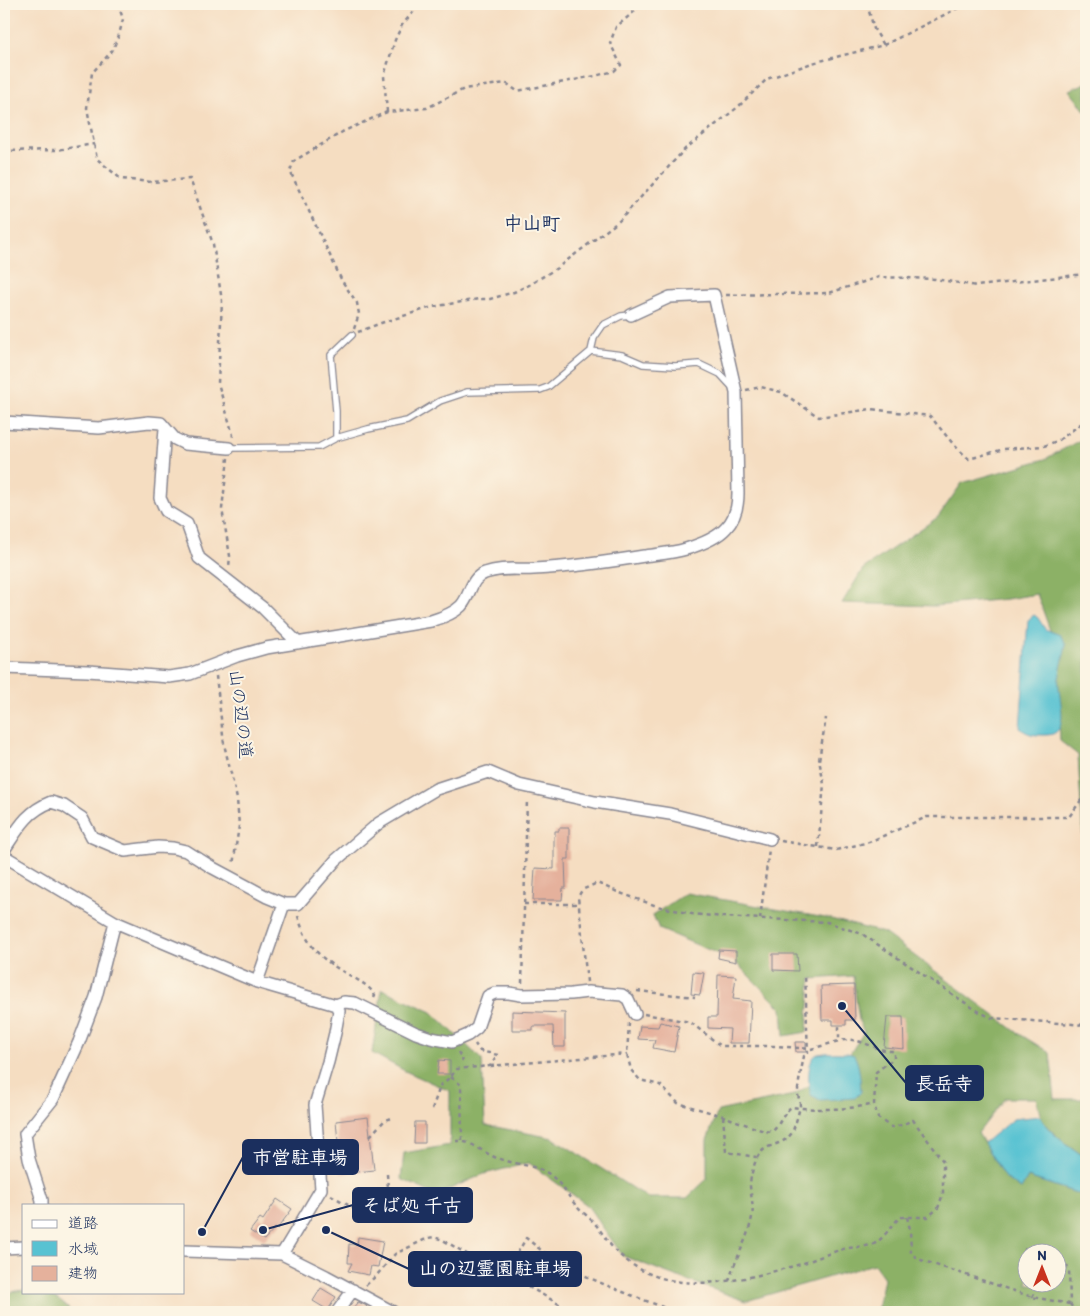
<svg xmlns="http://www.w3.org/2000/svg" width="1090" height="1316" font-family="Itim,'Klee One',sans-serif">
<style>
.forest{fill:#8cb166;stroke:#547062;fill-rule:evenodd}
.water{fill:#58c2d2;stroke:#3a7898}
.building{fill:#e5b19c}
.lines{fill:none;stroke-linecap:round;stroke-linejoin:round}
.lane-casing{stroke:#888690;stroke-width:8}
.street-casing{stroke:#888690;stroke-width:14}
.path{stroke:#888690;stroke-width:2.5;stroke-dasharray:4 4;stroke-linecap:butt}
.lane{stroke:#fff;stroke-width:5.5}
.street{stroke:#fff;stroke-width:11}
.labels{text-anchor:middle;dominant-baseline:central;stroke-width:4;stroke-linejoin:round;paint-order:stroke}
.street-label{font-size:18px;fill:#1b2f5e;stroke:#fcf5e5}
.neighbourhood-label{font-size:19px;font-weight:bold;fill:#1b2f5e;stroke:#fcf5e5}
.leader{fill:none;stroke:#1b2f5e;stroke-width:2}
.callout-dot{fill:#1b2f5e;stroke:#fcf5e5;stroke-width:2}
.callout{fill:#1b2f5e;stroke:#1b2f5e;stroke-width:2}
.callout-label{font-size:19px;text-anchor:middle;font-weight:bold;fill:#fff}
</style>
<rect width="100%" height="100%" fill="#fcf5e5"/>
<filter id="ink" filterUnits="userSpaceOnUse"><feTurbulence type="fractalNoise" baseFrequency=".02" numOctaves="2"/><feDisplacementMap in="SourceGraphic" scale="10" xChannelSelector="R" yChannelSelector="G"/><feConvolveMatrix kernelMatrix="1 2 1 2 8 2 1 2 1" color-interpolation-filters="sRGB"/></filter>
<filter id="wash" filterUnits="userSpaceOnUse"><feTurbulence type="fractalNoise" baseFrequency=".0096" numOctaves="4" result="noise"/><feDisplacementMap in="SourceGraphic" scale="20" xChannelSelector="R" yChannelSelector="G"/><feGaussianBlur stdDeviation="1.12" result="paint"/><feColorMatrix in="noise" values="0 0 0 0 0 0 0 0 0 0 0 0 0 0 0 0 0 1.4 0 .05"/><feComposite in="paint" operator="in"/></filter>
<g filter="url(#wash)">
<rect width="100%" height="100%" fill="#f5ddc1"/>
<path class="forest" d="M1086 83V112L1069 90Z
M1086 437V840L1083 841 1078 755 1060 741 1056 647 1037 594 1007 599 934 606 842 603 863 569 938 517 962 483 1045 459Z
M686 893 831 919 884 933 1018 1033 1050 1053 1055 1099H1086V1158L1060 1139 1042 1122 1036 1098H1005L978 1133 1005 1178 1021 1189 1028 1177 1086 1196V1312H877L884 1278 874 1264 746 1301 678 1277 623 1256 587 1205 529 1163 484 1174 436 1195 401 1179 404 1153 450 1145V1091L405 1071 372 1053 382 989 432 1012 482 1060 485 1125 553 1138 648 1198H687L707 1179V1140L718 1111 794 1095 844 1063 864 1032 859 1021 853 976 811 979 807 1032 784 1036 782 1009 733 960 659 929 653 915ZM1028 1254H1058V1284H1028Z
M24 1290V1292C46 1292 57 1296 72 1312H4V1295L16 1291Z"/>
<path class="water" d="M1034 615 1038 618 1045 629 1060 635 1066 644C1064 656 1061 667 1059 678 1056 694 1074 736 1045 735 1034 735 1028 735 1020 728L1028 620Z
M847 1053 854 1055C860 1066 860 1079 861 1092L855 1098 820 1100 811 1095C808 1086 806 1058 818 1054 827 1052 838 1053 847 1053Z
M1041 1116C1045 1132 1073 1148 1086 1158V1196L1028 1177 1021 1189 1005 1178 984 1143 1013 1119Z"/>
<g id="blocks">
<path class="building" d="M559 828H569V859H565L566 888H563L562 900H533L535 868 554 869V836H555V831H559Z
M719 950 736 951V962L718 958Z
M773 954H797L798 971 773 970Z
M693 972 704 973 700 995 691 994Z
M718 975 736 976 733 999 751 1001 749 1043H729L730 1029 708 1028V1017H717Z
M854 985 855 1020H846V1025H833V1020H822L821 986Z
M512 1011 565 1013V1047H554L553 1026H533V1030H512Z
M887 1017H903L904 1049 884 1047Z
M660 1022 679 1026 674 1052 653 1048 655 1040 638 1039 640 1026 658 1027Z
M795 1042H806V1052H796Z
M439 1060 450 1061V1074H437Z
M368 1117 374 1170 341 1174 336 1121Z
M415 1122H425V1143H414Z
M277 1199 292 1209 277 1229 275 1228 264 1240 250 1231 260 1218 263 1220Z
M358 1237 383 1241 378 1267 371 1266 369 1275 348 1271 352 1263H348L349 1244 357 1245Z
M321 1288 336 1297 328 1310 313 1301Z
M358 1302 367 1306 362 1312H349Z"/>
</g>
</g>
<g filter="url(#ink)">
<use href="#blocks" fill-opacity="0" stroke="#888690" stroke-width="1"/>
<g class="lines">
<g class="lane-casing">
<path id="lane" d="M591 351 622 355 643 364 675 366 699 364 720 374 733 388
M336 438V411L331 355 352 335
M229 448 319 447 336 438 368 429 407 421 440 401 467 392 540 390 548 387 591 351 594 338 603 325 621 316 631 315"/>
</g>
<g class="street-casing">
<path id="street" d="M4 422 99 428 149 422 161 423 175 439 185 444 229 448
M165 428 160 498 166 511 187 524 199 558 263 608 298 643
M4 668 88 671 169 677 190 674 237 656 266 648 431 621C441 618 453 614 461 606 471 595 470 578 485 573 501 567 517 570 534 569 571 567 608 562 644 556 658 554 673 553 686 549 699 545 717 538 726 528 736 518 738 506 738 493L736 392 714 295 670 297 631 315
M4 850C18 829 26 812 51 802L64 806 82 818 92 837 125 851 158 847 173 848 186 851 213 868 267 897 284 904H298L336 860 379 823 436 789 488 772 519 785 595 802 670 814 770 839
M4 856 115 922 257 982 336 1005
M257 982 284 904
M336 1005 344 1002 355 1003 416 1033 431 1038 452 1042 468 1035 477 1028 488 996 495 993H509L521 995 571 994 588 992 622 995 628 999 635 1014
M42 1205V1200L29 1159 25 1134 53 1099 79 1042 96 997 115 922
M4 1248 24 1247
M184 1251 282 1254 326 1276 393 1312
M282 1254 321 1189 315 1105 328 1062 335 1033 339 1011 336 1005
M337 1312 353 1290"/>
</g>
<path class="path" d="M118 4 123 19 119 35 112 51 92 73 87 108 97 159 121 179 151 182 190 179 213 244 222 301 218 383 233 435 232 438
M867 4 874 29 884 45
M387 112 384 76 395 40 402 25 415 10 423 4
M4 151 57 150 94 144
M726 295 829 293 879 277 935 279 977 286 1086 274
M354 329 359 314 357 303 342 281 290 171 294 161 344 131 387 112 427 108 464 89 506 83 517 91 595 76 614 71 621 65 610 43 616 27 643 4
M358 332 381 323 432 307 479 299H490L514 292 529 285 557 268 619 221 685 149 738 107 767 79 812 63 884 45 966 4
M746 390 761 387 781 392 819 417 871 409 930 416 954 445 969 459 1004 449 1044 446 1059 440 1086 420
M228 458 222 509 230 556 229 567
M216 676 224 744 237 799 239 826 233 865
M781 841 836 850 869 842 927 817H1069L1082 799 1086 784
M818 847 824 784 819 760 826 718
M524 904H578
M298 916C307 948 323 961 351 976 361 982 369 986 375 995L373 999
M760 919 769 849
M587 982 578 897 582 890 597 883 620 893 657 906 692 914 723 917 827 922 862 934 976 1010 992 1018 1086 1025
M522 983 527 799
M637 991 695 997
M644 1014 690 1022 721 1046H776L811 1049 839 1041V1025
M629 1023 627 1054 631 1070 640 1080 660 1085 678 1103 723 1116 764 1131 772 1132C780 1124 783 1114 791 1107 817 1110 848 1110 874 1104
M458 1052 463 1061
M490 1066 627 1054
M451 1077 461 1085 462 1140
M432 1109 441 1084 451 1077 456 1069 490 1066 498 1055 480 1051 475 1044
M723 1116 726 1152 756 1157
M370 1136 384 1121 394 1117
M456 1141C472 1140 485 1155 500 1159 515 1164 531 1165 544 1171 560 1179 569 1199 580 1210 586 1215 592 1220 597 1226 603 1234 608 1243 615 1250 662 1299 732 1283 790 1267 807 1263 823 1255 840 1250 851 1246 863 1248 874 1244 881 1241 894 1223 900 1217H928L938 1208 943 1194V1161L913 1120 896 1127H891L878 1118 874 1104 876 1072 894 1058V1051C875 1052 859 1035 839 1041
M387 1174 390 1219
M331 1195 370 1218 399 1221
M907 1217 910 1229 911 1253 918 1259 1032 1297 1070 1304
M1024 1249 1036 1254
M1058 1262 1069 1268 1070 1304 1076 1312
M506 1274 526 1238C534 1244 541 1251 550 1256 588 1281 634 1296 676 1312
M729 1281C735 1259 748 1239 752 1217 754 1206 751 1197 750 1186 750 1178 753 1168 756 1160 764 1141 781 1148 791 1134 794 1130 800 1109 800 1105 800 1099 797 1096 798 1090 799 1078 802 1067 804 1056L808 1054 805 974
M366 1285 376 1276 395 1254 428 1238 434 1237 443 1240 482 1263 506 1274 573 1312
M1032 1297 1039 1284"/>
<use href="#lane" class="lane"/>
<use href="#street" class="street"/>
</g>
</g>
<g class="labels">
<g class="street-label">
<text transform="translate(241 714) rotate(83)">山の辺の道</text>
</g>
<g class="neighbourhood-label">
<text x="532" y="223">中山町</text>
</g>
</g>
<path class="leader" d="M842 1006L906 1083M202 1232L243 1157M263 1230L353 1205M326 1230L409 1269"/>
<g class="callout-dot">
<circle cx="842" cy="1006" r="5"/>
<circle cx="202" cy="1232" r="5"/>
<circle cx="263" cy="1230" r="5"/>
<circle cx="326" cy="1230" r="5"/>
</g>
<g class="callout">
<rect x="906" y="1066" width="77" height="34" rx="5"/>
<rect x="243" y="1140" width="115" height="34" rx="5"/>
<rect x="353" y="1188" width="119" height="34" rx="5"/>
<rect x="409" y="1252" width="172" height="34" rx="5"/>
</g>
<g class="callout-label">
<text x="944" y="1090">長岳寺</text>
<text x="300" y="1164">市営駐車場</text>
<text x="412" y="1212">そば処 千古</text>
<text x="495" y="1275">山の辺霊園駐車場</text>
</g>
<rect width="1090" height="1316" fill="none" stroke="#fcf5e5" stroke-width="20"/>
<rect x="22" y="1204" width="162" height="90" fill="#fcf5e5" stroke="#a2a6af"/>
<rect x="32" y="1220" width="25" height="8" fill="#ffffff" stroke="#a2a6af"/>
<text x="68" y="1228" font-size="15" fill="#1b2f5e">道路</text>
<rect x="32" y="1241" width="25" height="15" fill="#58c2d2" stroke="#a2a6af"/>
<text x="68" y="1254" font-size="15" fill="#1b2f5e">水域</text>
<rect x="32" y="1266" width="25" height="15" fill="#e5b19c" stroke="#a2a6af"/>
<text x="68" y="1278" font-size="15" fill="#1b2f5e">建物</text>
<g transform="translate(1042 1268)"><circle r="24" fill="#fcf5e5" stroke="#a2a6af"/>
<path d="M0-4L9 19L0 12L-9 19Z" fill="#c8321e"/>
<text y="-8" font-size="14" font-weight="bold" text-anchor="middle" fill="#1b2f5e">N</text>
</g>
</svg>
